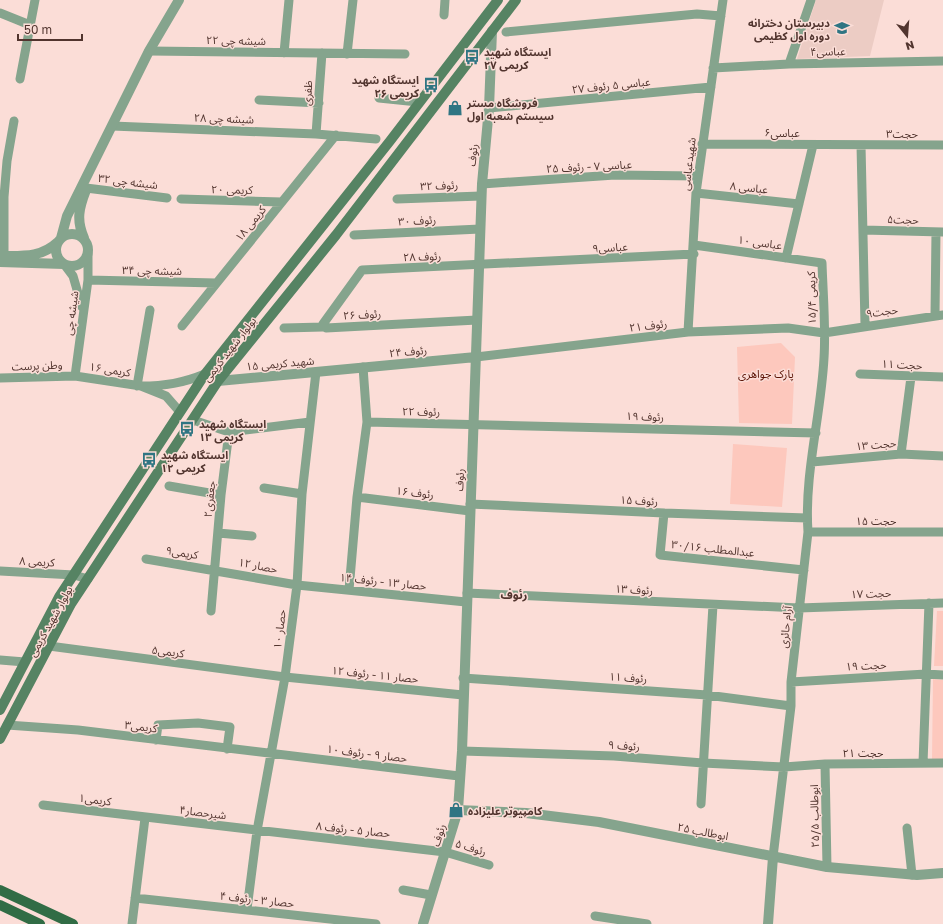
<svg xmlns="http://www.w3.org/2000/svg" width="943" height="924" font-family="'Golos Text','Noto Sans Arabic',sans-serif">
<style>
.built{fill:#ecccc4}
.green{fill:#fdc8bd}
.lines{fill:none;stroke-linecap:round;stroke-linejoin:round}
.minor{stroke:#85a48d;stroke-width:9}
.tertiary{stroke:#85a48d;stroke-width:10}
.secondary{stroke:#568363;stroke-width:10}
.primary{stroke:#316c45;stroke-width:10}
.labels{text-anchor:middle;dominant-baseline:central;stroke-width:3;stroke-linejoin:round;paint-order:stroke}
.poi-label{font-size:11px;font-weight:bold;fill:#51342e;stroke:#fbddd7;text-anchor:start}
.street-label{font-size:11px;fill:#51342e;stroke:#fbddd7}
.park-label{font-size:11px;fill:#5a1204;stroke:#fbddd7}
.neighbourhood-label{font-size:12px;font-weight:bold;fill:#51342e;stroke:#fbddd7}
</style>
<rect width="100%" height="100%" fill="#fbddd7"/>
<path class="built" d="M816 0H884L870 56 797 59Z"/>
<path class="green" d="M781 343 795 357 792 424 739 423 737 347Z
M733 444 787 448 782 507 730 504Z
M937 611H943V666H934Z
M933 679 943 680V759H932Z"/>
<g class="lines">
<path class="minor" d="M0 13 30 25
M444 15 445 0
M506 32 697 14 721 16
M149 51 405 54
M284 53 289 0
M347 54 353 0
M789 64 811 0
M713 68 789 64 943 61
M20 79 35 0
M379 98 418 102
M259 100 319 103
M489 108 711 87
M112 126 316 134 376 139
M316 134 322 53
M702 144 943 145
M861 145 865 325
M482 184 615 175 698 176
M86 188 167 198
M696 193 799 204
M181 199 282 202
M397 199 481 196
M863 230 943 232
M354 235 480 229
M694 245 822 263C823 295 826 327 824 358 821 416 804 474 808 532L791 682V706L773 857
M4 256V197L7 161 14 121
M786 258 813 145
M64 264 73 276 82 307
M88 280 216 283
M935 316 936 232
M477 320 326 328 323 324 362 270 694 254
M182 326 336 135
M284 328 323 327
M688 332 696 193 723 0
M476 357 688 332 788 328 824 333 943 315
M860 374 943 377
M75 376 88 280V254
M0 378 75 376 141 386
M137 386 150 310
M180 412 166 396 141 386C165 386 183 383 205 374
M193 420 229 432 310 422
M367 422 816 433
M901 454 911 377
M812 462 901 454 943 456
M169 486 221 495
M264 488 302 494
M357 497 470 511
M470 504 664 513 807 518
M664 513 660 555 804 570
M808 532H943
M218 533 252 536
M146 559 297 585 466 602
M0 571 74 575 88 579
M349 590 357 497 367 422 363 367
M467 593 799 608 943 603
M211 611 221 495 229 432
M49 646 285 677 463 695
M0 660 25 662
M463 678 707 695 791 706
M791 682 926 674 943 675
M7 725 78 730 459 776
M156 740 158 725 198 723 230 727 227 749
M462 751 614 756 703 763 784 767 825 764 943 763
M923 763 929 603
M825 764 827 867
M701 804 713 605
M43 805 445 852 489 865
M907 828 912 875
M403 890 431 895
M135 898 376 924
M247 909 257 831 285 677 297 585 302 494 316 372
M595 916 647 924
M132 924 145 818"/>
<path class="tertiary" d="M56 250a16 16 0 1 1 32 0a16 16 0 1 1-32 0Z
M61 238 67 216 149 51 179 0
M84 238C76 220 79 208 86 190
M0 256C23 256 41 258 58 242
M0 262 64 264
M218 381 476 357
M458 810 526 813 599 822 827 867 917 875 943 873
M423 924 458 810 462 751 482 184 489 108 492 31
M768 924 773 857"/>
<path class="secondary" d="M0 710 59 597 205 374 390 141 498 0
M0 739 71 604 218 381 336 235 516 0"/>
<path class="primary" d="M0 890 73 924
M0 905 40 924"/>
</g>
<defs>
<g id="school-bare" transform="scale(1.2)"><path d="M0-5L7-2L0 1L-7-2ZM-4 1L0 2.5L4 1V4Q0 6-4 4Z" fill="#2f7583" stroke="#fbddd7" stroke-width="2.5" paint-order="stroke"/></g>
<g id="bus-bare" transform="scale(1.2)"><path d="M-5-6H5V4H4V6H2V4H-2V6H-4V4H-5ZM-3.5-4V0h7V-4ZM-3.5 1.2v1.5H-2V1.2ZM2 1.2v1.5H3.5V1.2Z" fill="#2f7583" stroke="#fbddd7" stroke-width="2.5" paint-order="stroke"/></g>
<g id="shop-bare" transform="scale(1.2)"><path d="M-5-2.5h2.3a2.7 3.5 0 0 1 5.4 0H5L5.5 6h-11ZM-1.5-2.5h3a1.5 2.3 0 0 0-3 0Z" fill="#2f7583" stroke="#fbddd7" stroke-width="2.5" paint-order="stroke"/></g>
</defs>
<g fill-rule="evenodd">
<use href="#school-bare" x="842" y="28"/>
<use href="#bus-bare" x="472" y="57"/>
<use href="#bus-bare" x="431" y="85"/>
<use href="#shop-bare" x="455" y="108"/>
<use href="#bus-bare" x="187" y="429"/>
<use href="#bus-bare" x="149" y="460"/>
<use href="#shop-bare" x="456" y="810"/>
</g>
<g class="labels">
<g class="poi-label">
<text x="830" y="22" text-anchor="end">دبیرستان دخترانه<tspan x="830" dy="13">دوره اول کظیمی</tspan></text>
<text x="484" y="51">ایستگاه شهید<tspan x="484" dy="13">کریمی ۲۷</tspan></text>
<text x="419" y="79" text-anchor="end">ایستگاه شهید<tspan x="419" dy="13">کریمی ۲۶</tspan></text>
<text x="467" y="102">فروشگاه مستر<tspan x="467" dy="13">سیستم شعبه اول</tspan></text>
<text x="199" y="423">ایستگاه شهید<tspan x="199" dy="13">کریمی ۱۳</tspan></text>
<text x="161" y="454">ایستگاه شهید<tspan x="161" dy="13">کریمی ۱۲</tspan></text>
<text x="468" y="810">کامپیوتر علیزاده</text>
</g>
<g class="street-label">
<text transform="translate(236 40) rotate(1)">شیشه چی ۲۲</text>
<text transform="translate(828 51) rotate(-1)">عباسی۴</text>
<text transform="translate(611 85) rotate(-6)">عباسی ۵ رئوف ۲۷</text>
<text transform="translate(307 93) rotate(-86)">ظفری</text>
<text transform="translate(224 118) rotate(2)">شیشه چی ۲۸</text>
<text x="782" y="132">عباسی۶</text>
<text x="902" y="133">حجت۳</text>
<text transform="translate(472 155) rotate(-84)">رئوف</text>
<text transform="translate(688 164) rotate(-83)">شهیدعباسی</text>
<text transform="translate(589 166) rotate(-3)">عباسی ۷ - رئوف ۲۵</text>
<text transform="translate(128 181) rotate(7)">شیشه چی ۳۲</text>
<text transform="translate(439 185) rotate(-2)">رئوف ۳۲</text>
<text transform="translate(749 187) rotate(6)">عباسی ۸</text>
<text transform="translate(232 189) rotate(1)">کریمی ۲۰</text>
<text transform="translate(903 219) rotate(2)">حجت۵</text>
<text transform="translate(417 220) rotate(-3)">رئوف ۳۰</text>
<text transform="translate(250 223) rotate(-51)">کریمی ۱۸</text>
<text transform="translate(760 242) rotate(8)">عباسی ۱۰</text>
<text transform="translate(610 247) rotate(-3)">عباسی۹</text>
<text transform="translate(422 256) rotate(-2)">رئوف ۲۸</text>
<text transform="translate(152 270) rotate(1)">شیشه چی ۳۴</text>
<text transform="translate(811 298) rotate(-91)">کریمی ۱۵/۴</text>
<text transform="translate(882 311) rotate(-8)">حجت۹</text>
<text transform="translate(71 313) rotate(-82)">شیشه چی</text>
<text transform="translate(362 314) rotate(-3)">رئوف ۲۶</text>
<text transform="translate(648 325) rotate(-7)">رئوف ۲۱</text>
<text transform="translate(229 349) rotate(-52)">بولوار شهید کریمی</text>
<text transform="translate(408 351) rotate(-5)">رئوف ۲۴</text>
<text transform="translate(280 363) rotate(-5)">شهید کریمی ۱۵</text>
<text transform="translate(902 364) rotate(3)">حجت ۱۱</text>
<text transform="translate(37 365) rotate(-2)">وطن پرست</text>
<text transform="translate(110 369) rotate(9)">کریمی ۱۶</text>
<text transform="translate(421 411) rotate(1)">رئوف ۲۲</text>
<text transform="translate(645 416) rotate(2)">رئوف ۱۹</text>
<text transform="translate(876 444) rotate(-5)">حجت ۱۳</text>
<text transform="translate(459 480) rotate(-88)">رئوف</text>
<text transform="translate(415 492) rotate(7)">رئوف ۱۶</text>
<text transform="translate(209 499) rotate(-84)">جعفری۲</text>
<text transform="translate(639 500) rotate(3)">رئوف ۱۵</text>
<text x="876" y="520">حجت ۱۵</text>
<text transform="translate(713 548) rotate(6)">عبدالمطلب ۳۰/۱۶</text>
<text transform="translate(182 552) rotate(9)">کریمی۹</text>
<text transform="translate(37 561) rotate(3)">کریمی ۸</text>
<text transform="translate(258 565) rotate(11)">حصار ۱۲</text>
<text transform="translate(383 581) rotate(6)">حصار ۱۳ - رئوف ۱۴</text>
<text transform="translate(634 589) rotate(3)">رئوف ۱۳</text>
<text transform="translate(871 593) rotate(-2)">حجت ۱۷</text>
<text transform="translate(50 621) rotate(-61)">بولوار شهید کریمی</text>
<text transform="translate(785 627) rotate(-84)">آرام حائری</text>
<text transform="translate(279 629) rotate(-83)">حصار ۱۰</text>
<text transform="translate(168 651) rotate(7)">کریمی۵</text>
<text transform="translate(866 665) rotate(-3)">حجت ۱۹</text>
<text transform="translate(375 674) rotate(6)">حصار ۱۱ - رئوف ۱۲</text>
<text transform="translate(628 677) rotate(4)">رئوف ۱۱</text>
<text transform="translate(141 726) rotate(7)">کریمی۳</text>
<text transform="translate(624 745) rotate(4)">رئوف ۹</text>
<text x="863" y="752">حجت ۲۱</text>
<text transform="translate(367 753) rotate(7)">حصار ۹ - رئوف ۱۰</text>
<text transform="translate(95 799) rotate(7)">کریمی۱</text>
<text transform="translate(203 812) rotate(7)">شیرحصار۴</text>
<text transform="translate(814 816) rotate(-91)">ابوطالب ۲۵/۵</text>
<text transform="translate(353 829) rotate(6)">حصار ۵ - رئوف ۸</text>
<text transform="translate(703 831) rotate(11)">ابوطالب ۲۵</text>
<text transform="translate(438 835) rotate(-73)">رئوف</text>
<text transform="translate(471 847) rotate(17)">رئوف ۵</text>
<text transform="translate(257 899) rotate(6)">حصار ۳ - رئوف ۴</text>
</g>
<g class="park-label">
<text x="766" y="373">پارک جواهری</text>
</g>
<g class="neighbourhood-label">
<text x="514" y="594">رئوف</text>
</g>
</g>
<g transform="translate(907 36) rotate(163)" stroke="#fbddd7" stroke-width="3" paint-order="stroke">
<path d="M0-3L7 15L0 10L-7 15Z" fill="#51342e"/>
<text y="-6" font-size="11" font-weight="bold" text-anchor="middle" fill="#51342e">N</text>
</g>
<path d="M18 34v6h64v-6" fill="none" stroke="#51342e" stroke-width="2"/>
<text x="24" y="34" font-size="12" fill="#51342e" stroke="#fbddd7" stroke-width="3" paint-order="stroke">50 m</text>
</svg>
